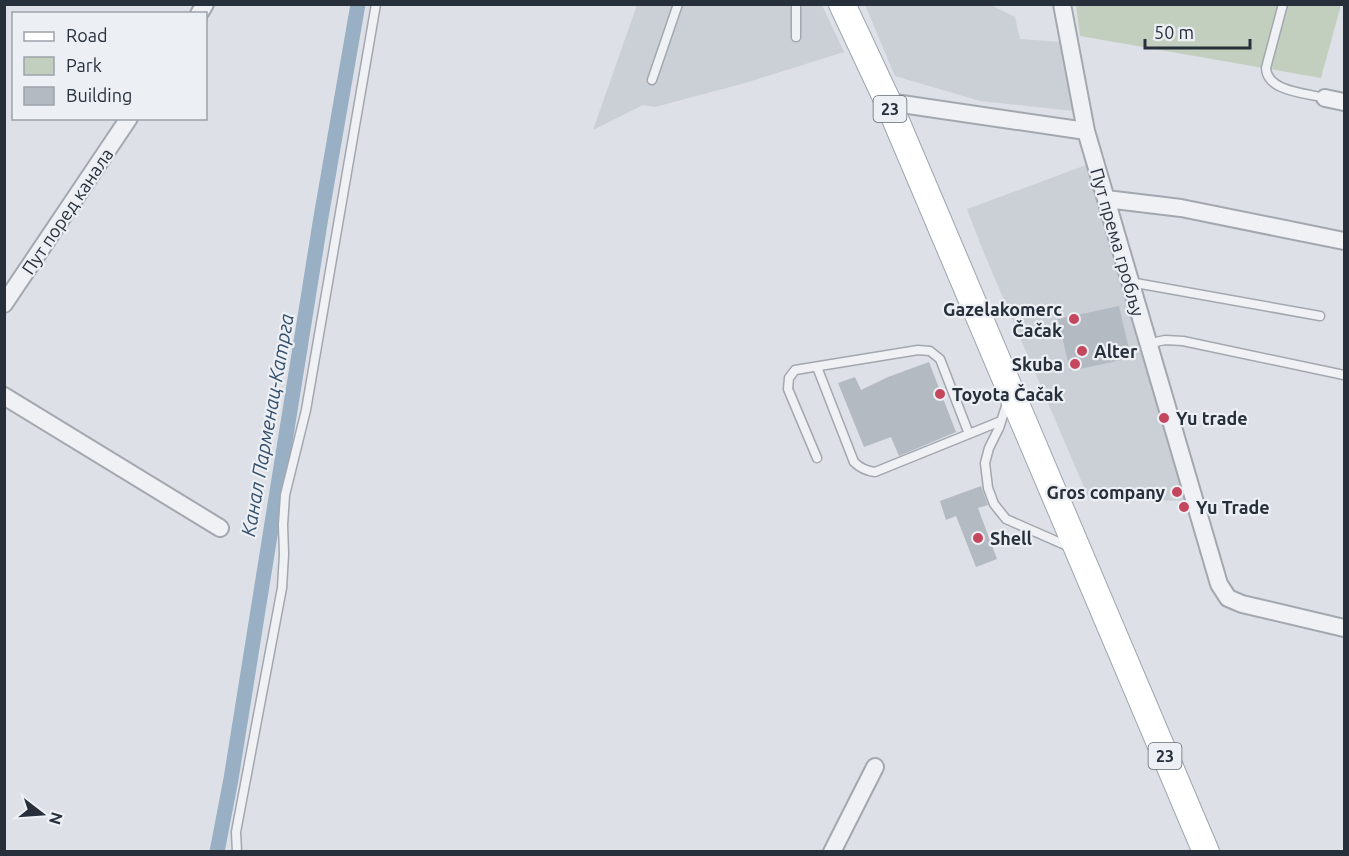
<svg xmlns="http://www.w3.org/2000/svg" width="1349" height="856" font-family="Ubuntu,sans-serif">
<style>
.built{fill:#cbd0d7}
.green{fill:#c3cfbe}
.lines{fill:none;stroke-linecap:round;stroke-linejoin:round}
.canal{stroke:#99afc4;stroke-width:15}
.building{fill:#b4bac2}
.service-casing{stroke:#a3a7af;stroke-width:11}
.minor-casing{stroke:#a3a7af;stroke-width:20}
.primary-casing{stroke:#9da5b1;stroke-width:28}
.service{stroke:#eff1f4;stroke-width:8}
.minor{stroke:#eff1f4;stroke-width:16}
.primary{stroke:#fff;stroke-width:26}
.poi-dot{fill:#c5475e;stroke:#eceff4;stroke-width:2}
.labels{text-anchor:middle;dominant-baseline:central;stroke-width:4.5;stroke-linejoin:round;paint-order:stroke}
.shield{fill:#eceff4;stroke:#626972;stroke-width:1.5}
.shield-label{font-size:16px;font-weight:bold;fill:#272f3b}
.street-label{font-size:18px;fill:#272f3b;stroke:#eceff4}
.poi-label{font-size:18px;font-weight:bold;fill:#272f3b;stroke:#eceff4;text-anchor:start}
.water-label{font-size:20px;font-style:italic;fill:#344f6c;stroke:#eceff4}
</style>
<rect width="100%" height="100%" fill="#dde0e6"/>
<path class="built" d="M637 5H822L844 52 745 83 655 107 643 105 593 130Z
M865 5H991L1015 17 1020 39 1063 42 1073 111 980 101 895 76Z
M1089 164 1193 501 1089 499 981 246 967 209Z"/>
<path class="green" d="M1076 5H1341L1321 78 1080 36Z"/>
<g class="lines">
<path class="canal" d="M217 852 231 779 321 217 358 4"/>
</g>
<path class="building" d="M1119 306 1131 358 1070 371 1058 319Z
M929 362 956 432 899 456 891 437 864 447 838 383 855 377 861 390 888 377Z
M981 486 988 505 978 508 997 559 976 567 956 516 946 520 940 501Z"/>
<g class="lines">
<g class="service-casing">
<path id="service" d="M1283 4 1266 68C1267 92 1307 93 1325 98
M796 37V4
M652 80 678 4
M1130 282 1320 316
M1147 344 1165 340 1183 341 1344 375
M817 367 854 462C860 468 866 471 875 472L1001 421
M1008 400 999 428 989 448 985 463 988 488 994 504 1006 519 1072 548
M817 458 788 389 789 378 795 370 918 350 930 351 940 359 969 434
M237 852 236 832 282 588 284 554 283 525 285 495 306 410 376 4"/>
</g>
<g class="minor-casing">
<path id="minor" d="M1062 4 1086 131 1219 584 1228 598 1242 604 1344 628
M199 14 205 4
M1325 98 1344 102
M888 102 1086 131
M1106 199 1181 208 1344 241
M4 304 129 118
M4 396 220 528
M832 852 875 767"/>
</g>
<g class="primary-casing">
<path id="primary" d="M842 4 888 102 1206 852"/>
</g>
<use href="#service" class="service"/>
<use href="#minor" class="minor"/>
<use href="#primary" class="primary"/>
</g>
<g class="poi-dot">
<circle cx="1074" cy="319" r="6"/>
<circle cx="1082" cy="351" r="6"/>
<circle cx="1075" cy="364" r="6"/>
<circle cx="940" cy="394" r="6"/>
<circle cx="1164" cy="418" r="6"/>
<circle cx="1177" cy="492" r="6"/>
<circle cx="1184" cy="507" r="6"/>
<circle cx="978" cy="538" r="6"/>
</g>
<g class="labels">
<g class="shield">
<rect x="873.5" y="96" width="33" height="26" rx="4.5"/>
<rect x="1148.5" y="743" width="33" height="26" rx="4.5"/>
</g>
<g class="shield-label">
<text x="890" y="109">23</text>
<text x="1165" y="756">23</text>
</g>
<g class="street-label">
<text transform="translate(67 211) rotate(-56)">Пут поред канала</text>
<text transform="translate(1118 242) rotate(74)">Пут према гробљу</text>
</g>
<g class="poi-label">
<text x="1062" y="309" text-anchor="end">Gazelakomerc<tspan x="1062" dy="21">Čačak</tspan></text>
<text x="1094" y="351">Alter</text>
<text x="1063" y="364" text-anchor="end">Skuba</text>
<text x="952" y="394">Toyota Čačak</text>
<text x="1176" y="418">Yu trade</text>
<text x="1165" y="492" text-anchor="end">Gros company</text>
<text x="1196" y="507">Yu Trade</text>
<text x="990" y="538">Shell</text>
</g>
<g class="water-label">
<text transform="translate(267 425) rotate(-80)">Канал Парменац-Катрга</text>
</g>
</g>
<rect width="1349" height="856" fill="none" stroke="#272f3b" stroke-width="12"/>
<rect x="12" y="12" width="195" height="108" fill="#eceff4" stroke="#9da2aa" stroke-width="1.5"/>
<rect x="24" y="32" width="30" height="9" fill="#ffffff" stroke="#9da2aa" stroke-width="1.5"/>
<text x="66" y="42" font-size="18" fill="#272f3b">Road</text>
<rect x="24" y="57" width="30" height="18" fill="#c3cfbe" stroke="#9da2aa" stroke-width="1.5"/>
<text x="66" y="72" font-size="18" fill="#272f3b">Park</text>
<rect x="24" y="87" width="30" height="18" fill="#b4bac2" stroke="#9da2aa" stroke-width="1.5"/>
<text x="66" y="102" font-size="18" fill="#272f3b">Building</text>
<g transform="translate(42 814) rotate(107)" stroke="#eceff4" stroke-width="4.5" paint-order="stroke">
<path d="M0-4.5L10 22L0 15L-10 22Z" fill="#272f3b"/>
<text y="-9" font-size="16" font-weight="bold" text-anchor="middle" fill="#272f3b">N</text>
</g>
<path d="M1145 39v9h105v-9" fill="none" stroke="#272f3b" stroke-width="3"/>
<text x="1154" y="39" font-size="18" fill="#272f3b" stroke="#eceff4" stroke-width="4.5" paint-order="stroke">50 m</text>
</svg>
